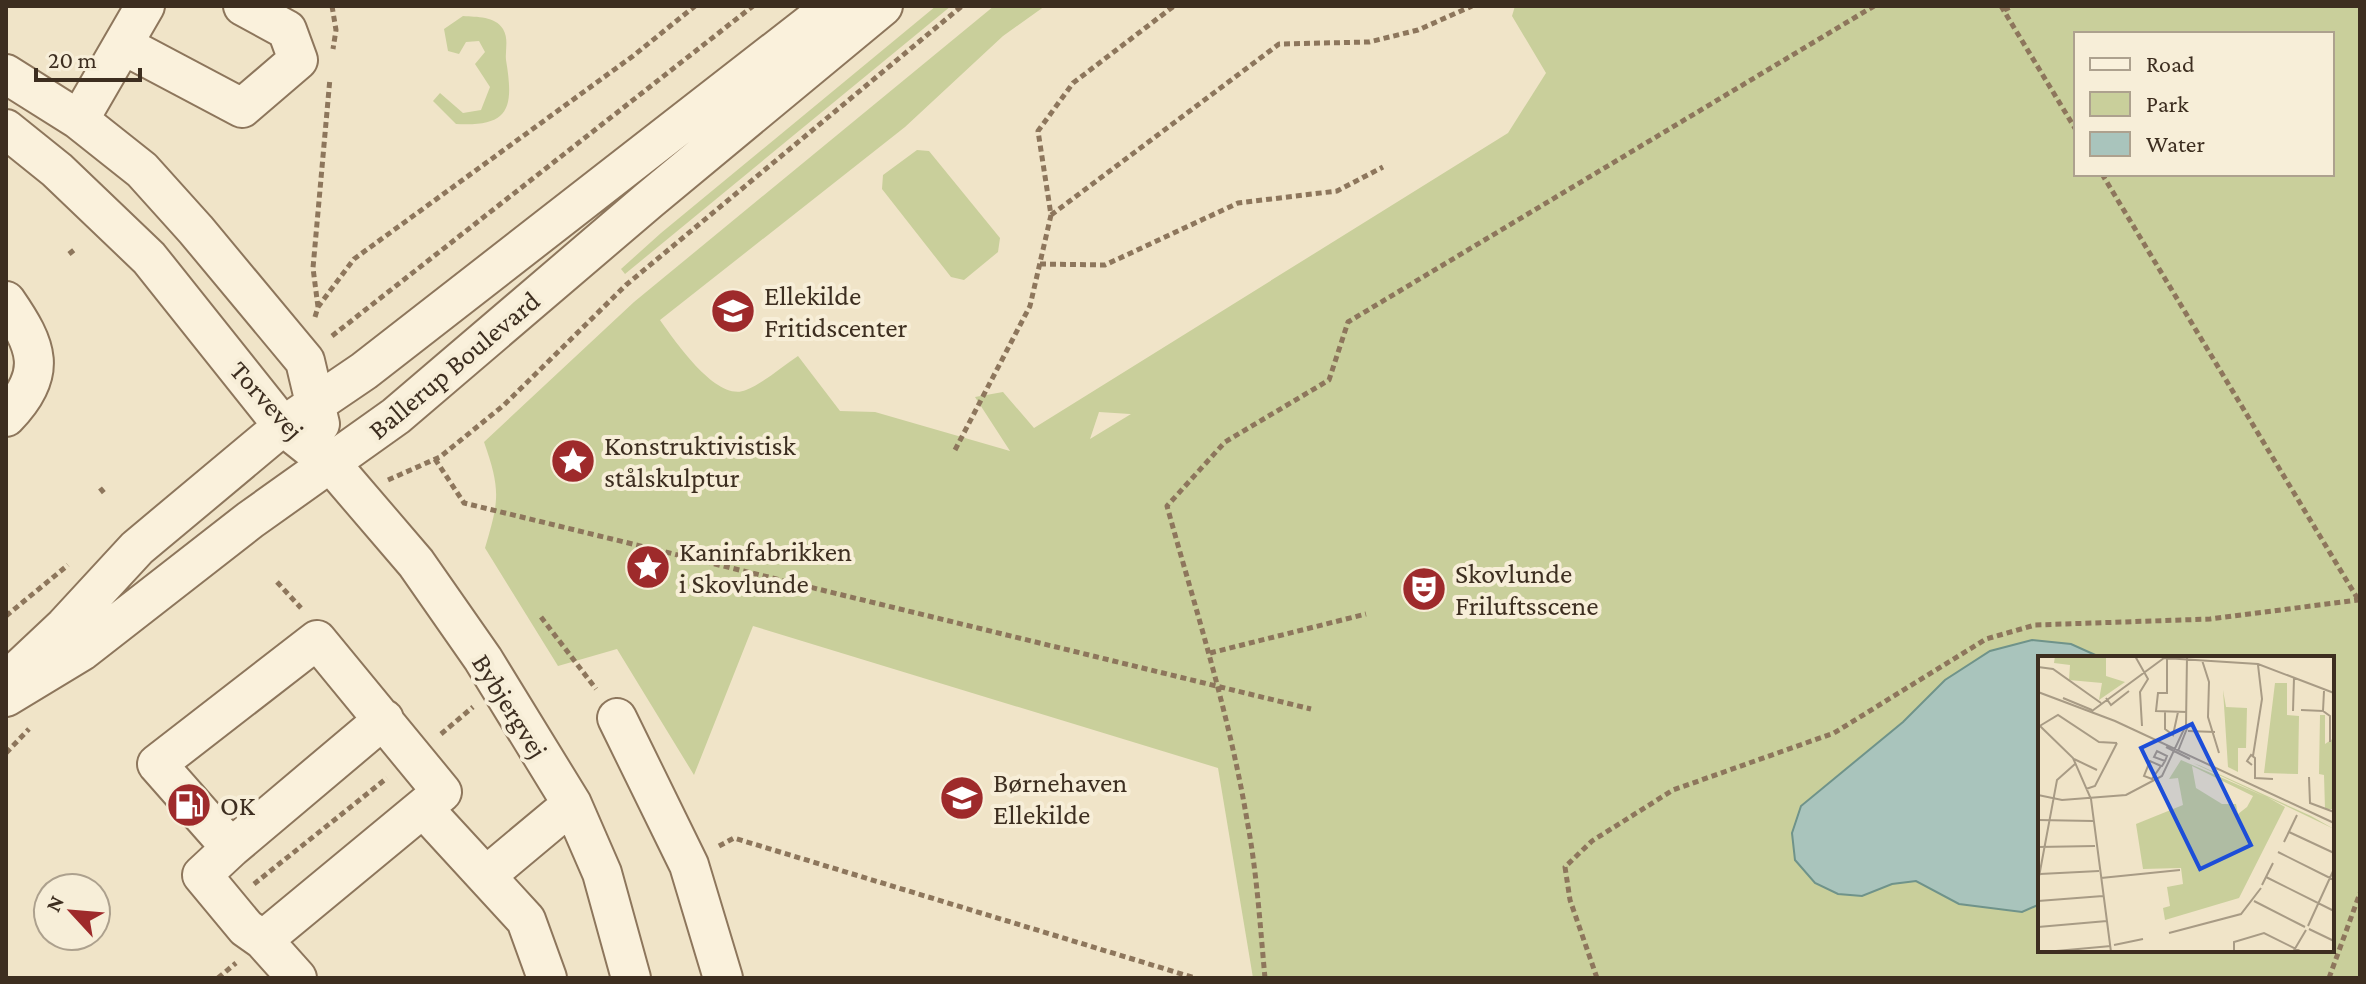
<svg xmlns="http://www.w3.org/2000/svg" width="2366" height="984" font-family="'Crimson Pro',serif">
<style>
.green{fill:#c9cf9b;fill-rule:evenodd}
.water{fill:#a9c4bc;stroke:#6f938a;stroke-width:2}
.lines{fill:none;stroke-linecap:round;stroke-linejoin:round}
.minor-casing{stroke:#8d765c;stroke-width:42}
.path{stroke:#8d765c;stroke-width:5;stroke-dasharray:6 4;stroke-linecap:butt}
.minor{stroke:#faf1dc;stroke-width:38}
.labels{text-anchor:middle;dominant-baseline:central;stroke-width:8;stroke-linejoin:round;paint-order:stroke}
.poi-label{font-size:28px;fill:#3d2e20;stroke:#f7eed8;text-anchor:start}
.street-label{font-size:28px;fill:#3d2e20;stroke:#f7eed8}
.inset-road{fill:none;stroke:#a89b85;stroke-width:2}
.view{fill:#1d4ed8;fill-opacity:0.15;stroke:#1d4ed8;stroke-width:4}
.inset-edge{fill:none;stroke:#3d2e20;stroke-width:4}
</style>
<rect width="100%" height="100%" fill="#f0e4c8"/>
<path class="green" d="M936 6H951L625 274 621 269 661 233Z
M994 6H1045L1003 36 905 127 660 320C675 341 717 403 746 390 764 383 781 367 798 356L840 411 875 412 1010 451 975 397 1003 392 1034 428 1508 133 1546 73 1512 16 1515 6H2360V978H1253L1218 768 753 626 694 775 617 649 558 666 485 548C499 501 501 490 484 442L634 302ZM2076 34H2332V174H2076ZM1099 412 1130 414H1131L1090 439ZM2040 658H2332V950H2040Z
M463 16C477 17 495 16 503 29 509 39 505 50 506 60 514 108 510 127 456 124L433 101 440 93 463 113 481 110 490 87 475 64 485 52 479 41 466 42 459 54 448 51 444 29Z
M917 150 929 151 1000 238 998 252 964 280 951 277 882 189 883 175Z"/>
<path class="water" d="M2032 640 2071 644 2102 658H2040V904L2022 912 1959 904 1916 881 1892 884 1862 896 1838 894 1815 883 1795 860 1792 833 1801 806 1903 722 1945 680 1990 651Z"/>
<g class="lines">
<g class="minor-casing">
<path id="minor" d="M125 46 242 108 298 60 287 30 243 6
M6 74 79 120 142 170 196 230 305 361 320 424
M79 120 145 6
M6 129 57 170 149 258 283 426 332 465 416 563 483 659 572 804 602 873 631 978
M6 301C37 346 49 373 6 417
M15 673 65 626 137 548 283 426 364 371 833 6
M6 697 82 651 250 520 396 416 649 200 883 6
M617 718 689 865 723 978
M423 808 526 920 547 978
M231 848 202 875 246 928 263 940
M487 875 572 804
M297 978 263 940 442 792 317 640 157 764 231 848 384 719"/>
</g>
<path class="path" d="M332 6 336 30 333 49
M2001 6 2076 130
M2004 10 2013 6
M2102 174 2359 601
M1051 215 1279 44 1369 42 1418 30 1472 6
M69 254 74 250
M1040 264 1105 265 1238 203 1337 191 1383 167
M318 307 313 268 330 78
M315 317 318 307 354 259 633 56 695 6
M332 336 753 6
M955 450 1030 306 1051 215 1038 131 1073 83 1174 6
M435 459 464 503 1311 709
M388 480 440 457 504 405 626 285 962 6
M100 488 105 494
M277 582 301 608
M6 616 68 565
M541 617 596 689
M1210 653 1366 614
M441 734 473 707
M6 753 29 729
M719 846 734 838 1195 978
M254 884 387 778
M218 978 236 963
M1265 978C1260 925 1257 873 1247 820 1229 713 1196 611 1167 506L1225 442 1329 380 1348 322 1874 6
M1597 978 1570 900 1565 867 1592 841 1673 790 1834 733 1986 639 2035 625 2210 619 2358 600
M2329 978 2360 893"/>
<use href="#minor" class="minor"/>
</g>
<defs>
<g id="school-disc" transform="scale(2.3)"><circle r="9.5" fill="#9e2a2b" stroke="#f7eed8"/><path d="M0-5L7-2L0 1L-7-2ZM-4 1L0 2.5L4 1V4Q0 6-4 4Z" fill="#fff"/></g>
<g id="sight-disc" transform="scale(2.3)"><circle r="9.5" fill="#9e2a2b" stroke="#f7eed8"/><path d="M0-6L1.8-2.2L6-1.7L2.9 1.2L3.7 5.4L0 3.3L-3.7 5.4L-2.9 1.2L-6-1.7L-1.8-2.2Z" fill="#fff"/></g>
<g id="theatre-disc" transform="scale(2.3)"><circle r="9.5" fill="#9e2a2b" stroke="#f7eed8"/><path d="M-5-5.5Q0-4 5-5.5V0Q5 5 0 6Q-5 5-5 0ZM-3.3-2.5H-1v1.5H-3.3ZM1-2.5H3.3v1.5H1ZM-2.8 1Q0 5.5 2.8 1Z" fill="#fff"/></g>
<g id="fuel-disc" transform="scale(2.3)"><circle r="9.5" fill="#9e2a2b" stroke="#f7eed8"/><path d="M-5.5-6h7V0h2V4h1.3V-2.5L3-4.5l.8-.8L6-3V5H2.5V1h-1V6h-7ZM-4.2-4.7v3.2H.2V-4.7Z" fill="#fff"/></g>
</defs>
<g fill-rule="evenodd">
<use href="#school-disc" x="733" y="311"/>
<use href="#sight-disc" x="573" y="461"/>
<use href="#sight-disc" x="648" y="567"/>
<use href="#theatre-disc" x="1424" y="589"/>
<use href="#school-disc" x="962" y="798"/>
<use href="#fuel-disc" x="189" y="805"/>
</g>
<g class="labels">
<g class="poi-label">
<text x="764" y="295">Ellekilde<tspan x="764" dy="32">Fritidscenter</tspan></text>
<text x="604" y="445">Konstruktivistisk<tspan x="604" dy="32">stålskulptur</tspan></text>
<text x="679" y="551">Kaninfabrikken<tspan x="679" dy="32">i Skovlunde</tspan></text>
<text x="1455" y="573">Skovlunde<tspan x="1455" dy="32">Friluftsscene</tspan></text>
<text x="993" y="782">Børnehaven<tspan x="993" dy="32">Ellekilde</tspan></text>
<text x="220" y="805">OK</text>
</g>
<g class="street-label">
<text transform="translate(454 365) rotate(-40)">Ballerup Boulevard</text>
<text transform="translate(267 400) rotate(48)">Torvevej</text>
<text transform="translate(510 706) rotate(58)">Bybjergvej</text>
</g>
</g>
<g transform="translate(2038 656)">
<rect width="296" height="296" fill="#f0e4c8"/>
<path d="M17 0H68V20L87 26 61 44 64 27 31 24 32 9 16 7ZM237 27H249V59L261 60 260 118 226 117ZM185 34 188 51 209 52 208 92H200V116L190 111ZM282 59H287V88L296 82V153H287L286 119 281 118ZM143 104 228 141 155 107 163 110 273 160 296 173 229 141 247 151 201 242 127 264 125 252 132 250 129 231 145 228 143 212 105 213 98 168 145 149 140 122 131 123ZM154 110 215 140 209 151 200 158 198 148H184L158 132Z" fill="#c9cf9b" fill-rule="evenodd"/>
<path class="inset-road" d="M97 0 110 23 102 36 104 70M129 2V37H120L118 55 149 56M164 4 171 26 170 61 181 97M0 11 15 13 63 47M0 36 77 65 296 167M25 42 54 54M68 42 73 49 91 35M263 54 285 55 286 35M54 55 126 2 220 8 296 37M127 55V73L135 79 140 56M255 55 256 22M285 55 292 60V86M2 70 35 102 53 143 73 296M0 71 20 59 61 86 79 87M150 75 177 76M128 91 152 103M140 95 150 70M215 100 224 43 220 9M36 103 59 114M214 109 209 105 213 99 217 102V122L235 123M123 110 114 123 106 120 112 105 123 110H124L127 105 116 101 119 95 129 100 127 105M271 121 272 147 296 156M48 133 57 130 79 87M0 139 24 144 88 139 124 120 148 69 149 0M0 164 55 165M251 176 296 197M246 186 259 159M0 191 57 190M240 196 296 224M2 218 61 215M228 221 296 255M63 222 142 214M0 226 19 124 37 108M224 229 235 207M0 245 65 240M216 245 267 271M270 270 296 213M0 271 69 265M271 273 296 285M131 277 203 258 223 232M76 289 105 283M7 296 73 290M196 296V286L226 277 264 296M255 296 268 274"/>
<path class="view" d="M154 68 213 189 162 213 103 92Z"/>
<rect width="296" height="296" class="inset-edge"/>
</g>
<rect width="2366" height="984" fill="none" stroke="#3d2e20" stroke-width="16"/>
<rect x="2074" y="32" width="260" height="144" fill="#f7eed8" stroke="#ada18e" stroke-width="2"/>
<rect x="2090" y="58" width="40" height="12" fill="#faf1dc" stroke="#ada18e" stroke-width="2"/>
<text x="2146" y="72" font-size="24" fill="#3d2e20">Road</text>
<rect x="2090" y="92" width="40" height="24" fill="#c9cf9b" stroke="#ada18e" stroke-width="2"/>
<text x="2146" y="112" font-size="24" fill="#3d2e20">Park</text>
<rect x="2090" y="132" width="40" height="24" fill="#a9c4bc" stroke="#ada18e" stroke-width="2"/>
<text x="2146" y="152" font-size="24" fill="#3d2e20">Water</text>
<g transform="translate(72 912) rotate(296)"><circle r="38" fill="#f7eed8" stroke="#ada18e" stroke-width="2"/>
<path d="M0-6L14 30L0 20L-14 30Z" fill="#9e2a2b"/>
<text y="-12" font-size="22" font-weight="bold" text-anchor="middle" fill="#3d2e20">N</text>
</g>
<path d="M36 68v12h104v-12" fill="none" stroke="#3d2e20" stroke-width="4"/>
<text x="48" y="68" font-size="24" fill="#3d2e20" stroke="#f7eed8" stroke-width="6" paint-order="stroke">20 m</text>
</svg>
